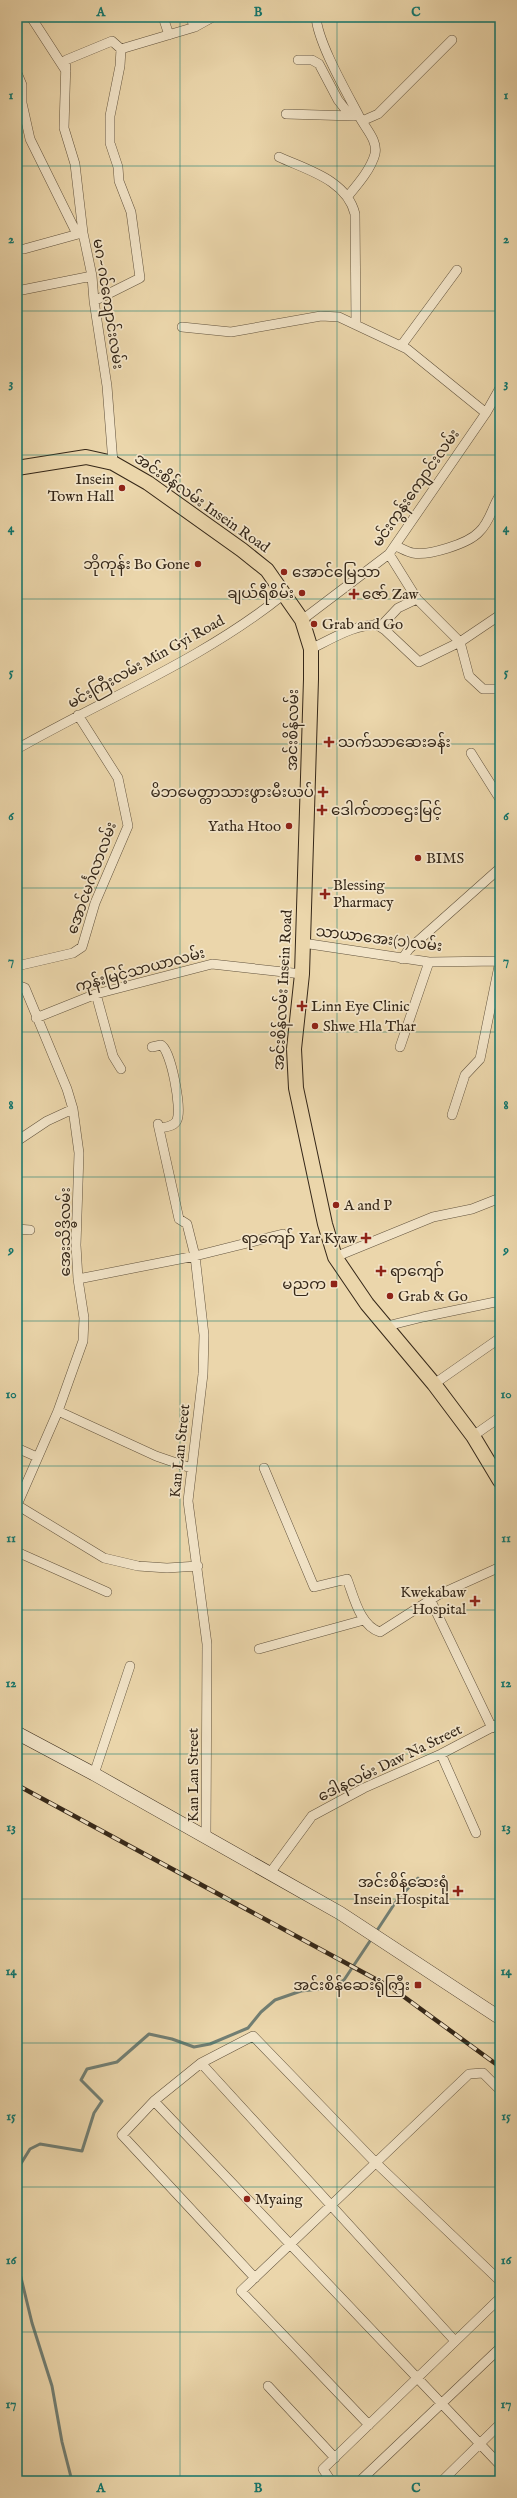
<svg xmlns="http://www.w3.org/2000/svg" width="517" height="2498" font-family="'IM FELL English','Noto Sans Myanmar',serif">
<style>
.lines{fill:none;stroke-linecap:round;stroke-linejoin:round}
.stream{stroke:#717e73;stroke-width:3}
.minor-casing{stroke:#62533d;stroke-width:10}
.secondary-casing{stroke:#352718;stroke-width:14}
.primary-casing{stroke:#352718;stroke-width:16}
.minor{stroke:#f2e4c8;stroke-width:9}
.secondary{stroke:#f2e4c8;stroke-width:13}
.primary{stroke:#ebd6ab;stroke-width:14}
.rail-casing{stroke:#352718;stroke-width:4.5}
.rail{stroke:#f2e4c8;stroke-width:3;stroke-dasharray:9;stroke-linecap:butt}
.grid{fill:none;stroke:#0f766e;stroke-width:1;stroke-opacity:0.55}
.poi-dot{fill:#8f2418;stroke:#f2e4c8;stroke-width:1.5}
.labels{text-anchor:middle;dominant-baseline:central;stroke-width:3.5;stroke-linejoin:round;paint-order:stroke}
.street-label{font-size:15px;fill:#352718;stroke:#f2e4c8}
.poi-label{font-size:15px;fill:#352718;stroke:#f2e4c8;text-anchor:start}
.neatline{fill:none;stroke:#0f766e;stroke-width:1.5}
.grid-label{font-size:13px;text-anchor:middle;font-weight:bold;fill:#0f766e}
</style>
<rect width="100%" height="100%" fill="#ebd6ab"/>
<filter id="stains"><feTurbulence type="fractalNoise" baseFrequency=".005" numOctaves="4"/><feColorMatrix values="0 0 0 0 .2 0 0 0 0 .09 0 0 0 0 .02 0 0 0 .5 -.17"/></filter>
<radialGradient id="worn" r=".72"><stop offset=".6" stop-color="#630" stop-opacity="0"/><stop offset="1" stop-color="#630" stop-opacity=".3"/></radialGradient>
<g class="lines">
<path class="stream" d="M376 1932 397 1900 418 1878
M17 2170 30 2149 40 2144 82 2151 94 2113 102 2101 81 2080 87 2069 117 2062 149 2034 172 2039 194 2047 210 2044 248 2028 261 2012 275 2000 301 1991 330 1988 344 1980 372 1938
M17 2261 32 2323 52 2386 62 2442 72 2481"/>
<g class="minor-casing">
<path id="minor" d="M31 17 66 71
M163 17 169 35
M316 17C318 43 346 91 359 116 365 128 378 140 375 154 371 169 358 184 348 196
M195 27 213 17
M121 49 195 27 190 17
M298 60H312L319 64 338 100 349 114
M17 73 22 85V103L30 139 77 234
M286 114 354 116
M362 121 378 114 452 40
M279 157C307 170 347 180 355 214L356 324
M24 249 82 233
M17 291 92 276
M94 301 140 278 131 212 119 181 118 167 110 143V116L120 66 121 49 112 41 66 60 64 128 75 164 83 233 92 276 94 301 107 386 113 463
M182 327 231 332 321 316 339 317 407 349 486 413
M401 346 457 270
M396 546C401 548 407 552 413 553 428 556 468 544 479 532 490 522 492 507 500 495
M389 554 417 599
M302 620 389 554 486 413 500 388
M376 624 385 630 419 662 460 642 500 615
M311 649C331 639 358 622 382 625L398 608 417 599 460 642 469 676 483 689H500
M17 749C106 698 204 659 284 594
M471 753 500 799
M303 943 429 962 500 961
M402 959 409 949 500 868
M17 966 73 953 82 947 95 903 128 826 118 778 78 715
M17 985 25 988 67 1089 73 1109 79 1153 76 1245 78 1279 84 1318 83 1341 58 1411 17 1505
M96 994 113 1056 121 1069
M36 1018 96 994 212 964 302 974
M152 1047 161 1045C171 1050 182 1109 177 1120 175 1126 166 1127 161 1128
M400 1047 429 962
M452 1115 465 1075 480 1059 500 961
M158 1124 179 1219 187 1224 195 1256 204 1335 203 1374 188 1501 207 1644 206 1837
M17 1141 47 1121 73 1109
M17 1229 30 1230
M335 1257 433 1217 472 1209 500 1198
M78 1279 195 1256 283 1234
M387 1326 423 1317 500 1301
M434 1384 500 1338
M58 1411 156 1456 191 1468
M473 1436 500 1417
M17 1448 37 1457
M264 1468 314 1587 347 1579C354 1597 360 1626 380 1632L438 1595 500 1567
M17 1505 104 1558 138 1566 167 1568 198 1566
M17 1552 107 1592
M431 1601 492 1728
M259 1649 364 1620
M441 1754 476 1833
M94 1774 130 1666
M270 1873 312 1816 364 1788 441 1754 500 1723
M201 2063 455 2341
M154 2101 500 2465
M255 2278 122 2135 154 2101 201 2063 253 2036 375 2162 500 2281
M268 2386 335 2458
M369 2425 241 2291 469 2074 483 2073 500 2090
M362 2479 500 2348
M331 2481 323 2469 500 2298
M442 2481 500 2424"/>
</g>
<g class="secondary-casing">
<path id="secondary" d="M17 1733 94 1774 340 1913 500 2018"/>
</g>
<g class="primary-casing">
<path id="primary" d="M17 468 86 457 113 463 148 483 242 550 267 570 302 620 311 649V679L302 974 294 1049 296 1088 325 1224 335 1257 367 1304 434 1384 473 1436 500 1481"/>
</g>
<use href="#minor" class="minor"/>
<use href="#secondary" class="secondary"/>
<use href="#primary" class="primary"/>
<g class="rail-casing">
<path id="rail" d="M17 1785 392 1988 500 2067"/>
</g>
<use href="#rail" class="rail"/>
</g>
<path class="grid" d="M180 17V2481M337 17V2481M17 166H500M17 311H500M17 455H500M17 599H500M17 744H500M17 888H500M17 1032H500M17 1177H500M17 1321H500M17 1466H500M17 1610H500M17 1754H500M17 1899H500M17 2043H500M17 2187H500M17 2332H500"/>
<g class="poi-dot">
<circle cx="122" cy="488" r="4"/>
<circle cx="198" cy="564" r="4"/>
<circle cx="284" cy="572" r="4"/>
<circle cx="302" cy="593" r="4"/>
<path d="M352 588h4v4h4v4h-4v4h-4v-4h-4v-4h4z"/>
<circle cx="314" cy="624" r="4"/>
<path d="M327 736h4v4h4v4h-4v4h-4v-4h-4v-4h4z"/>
<path d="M321 786h4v4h4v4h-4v4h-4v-4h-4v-4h4z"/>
<path d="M320 804h4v4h4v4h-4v4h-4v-4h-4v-4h4z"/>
<circle cx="289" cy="826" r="4"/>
<circle cx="418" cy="858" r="4"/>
<path d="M323 888h4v4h4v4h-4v4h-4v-4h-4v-4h4z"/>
<path d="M300 1000h4v4h4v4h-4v4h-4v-4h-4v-4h4z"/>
<circle cx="315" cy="1026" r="4"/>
<circle cx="336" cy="1205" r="4"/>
<path d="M364 1232h4v4h4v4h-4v4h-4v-4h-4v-4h4z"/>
<path d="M379 1265h4v4h4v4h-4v4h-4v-4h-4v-4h4z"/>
<rect x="330" y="1280" width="8" height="8" rx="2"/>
<circle cx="390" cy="1296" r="4"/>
<path d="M473 1595h4v4h4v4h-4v4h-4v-4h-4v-4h4z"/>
<path d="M456 1885h4v4h4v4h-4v4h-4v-4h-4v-4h4z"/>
<rect x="414" y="1981" width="8" height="8" rx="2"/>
<circle cx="247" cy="2199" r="4"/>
</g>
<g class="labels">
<g class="street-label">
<text transform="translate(108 304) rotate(81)">မဂ~ဂင်ကျောင်းလမ်း</text>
<text transform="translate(416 488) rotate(-55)">မင်းကွန်းကျောင်းလမ်း</text>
<text transform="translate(202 503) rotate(35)">အင်းစိန်လမ်း Insein Road</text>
<text transform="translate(146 662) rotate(-29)">မင်းကြီးလမ်း Min Gyi Road</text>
<text transform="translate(293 730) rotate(-89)">အင်းစိန်လမ်း</text>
<text transform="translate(92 878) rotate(-70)">အောင်မင်္ဂလာလမ်း</text>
<text transform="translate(379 939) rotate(7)">သာယာအေး(၁)လမ်း</text>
<text transform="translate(140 970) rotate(-15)">ကုန်းမြင့်သာယာလမ်း</text>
<text transform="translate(283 990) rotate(-87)">အင်းစိန်လမ်း Insein Road</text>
<text transform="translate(65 1232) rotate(-90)">အေးသိဒ္ဓိလမ်း</text>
<text transform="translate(180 1451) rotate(-84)">Kan Lan Street</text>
<text transform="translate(390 1763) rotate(-26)">ဒေါနလမ်း Daw Na Street</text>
<text transform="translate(193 1775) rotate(-90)">Kan Lan Street</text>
</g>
<g class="poi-label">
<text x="114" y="479" text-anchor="end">Insein<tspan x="114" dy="17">Town Hall</tspan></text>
<text x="190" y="564" text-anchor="end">ဘိုကုန်း Bo Gone</text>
<text x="292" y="572">အောင်မြေသာ</text>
<text x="294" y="593" text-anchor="end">ချယ်ရီစိမ်း</text>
<text x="362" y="594">ဇော် Zaw</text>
<text x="322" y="624">Grab and Go</text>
<text x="338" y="742">သက်သာဆေးခန်း</text>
<text x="314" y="792" text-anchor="end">မိဘမေတ္တာသားဖွားမီးယပ်</text>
<text x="331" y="810">ဒေါက်တာဌေးမြင့်</text>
<text x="281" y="826" text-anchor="end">Yatha Htoo</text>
<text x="426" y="858">BIMS</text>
<text x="333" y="885">Blessing<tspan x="333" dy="17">Pharmacy</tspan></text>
<text x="311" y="1006">Linn Eye Clinic</text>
<text x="323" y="1026">Shwe Hla Thar</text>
<text x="344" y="1205">A and P</text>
<text x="357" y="1238" text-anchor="end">ရာကျော် Yar Kyaw</text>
<text x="390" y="1271">ရာကျော်</text>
<text x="326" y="1284" text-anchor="end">မညက</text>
<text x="398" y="1296">Grab &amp; Go</text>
<text x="466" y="1592" text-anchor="end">Kwekabaw<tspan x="466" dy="17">Hospital</tspan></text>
<text x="449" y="1882" text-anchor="end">အင်းစိန်ဆေးရုံ<tspan x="449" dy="17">Insein Hospital</tspan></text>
<text x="410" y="1985" text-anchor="end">အင်းစိန်ဆေးရုံကြီး</text>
<text x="255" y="2199">Myaing</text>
</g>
</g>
<rect width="517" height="2498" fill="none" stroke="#ebd6ab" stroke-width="44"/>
<rect x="22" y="22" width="473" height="2454" class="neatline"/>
<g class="grid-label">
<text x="101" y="16">A</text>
<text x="258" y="16">B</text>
<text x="416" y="16">C</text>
<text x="11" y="99">1</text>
<text x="506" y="99">1</text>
<text x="11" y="243">2</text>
<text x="506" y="243">2</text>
<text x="11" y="387">3</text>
<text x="506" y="387">3</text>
<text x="11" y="532">4</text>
<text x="506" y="532">4</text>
<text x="11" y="676">5</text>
<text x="506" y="676">5</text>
<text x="11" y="820">6</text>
<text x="506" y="820">6</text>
<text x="11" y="965">7</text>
<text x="506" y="965">7</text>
<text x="11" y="1109">8</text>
<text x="506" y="1109">8</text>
<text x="11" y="1254">9</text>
<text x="506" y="1254">9</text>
<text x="11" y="1398">10</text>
<text x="506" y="1398">10</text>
<text x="11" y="1542">11</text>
<text x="506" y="1542">11</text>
<text x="11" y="1687">12</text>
<text x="506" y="1687">12</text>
<text x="11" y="1831">13</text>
<text x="506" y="1831">13</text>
<text x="11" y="1975">14</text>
<text x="506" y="1975">14</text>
<text x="11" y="2120">15</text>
<text x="506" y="2120">15</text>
<text x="11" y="2264">16</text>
<text x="506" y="2264">16</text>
<text x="11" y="2408">17</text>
<text x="506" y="2408">17</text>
<text x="101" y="2492">A</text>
<text x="258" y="2492">B</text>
<text x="416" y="2492">C</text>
</g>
<rect width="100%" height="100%" filter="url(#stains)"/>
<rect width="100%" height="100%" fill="url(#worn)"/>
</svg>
